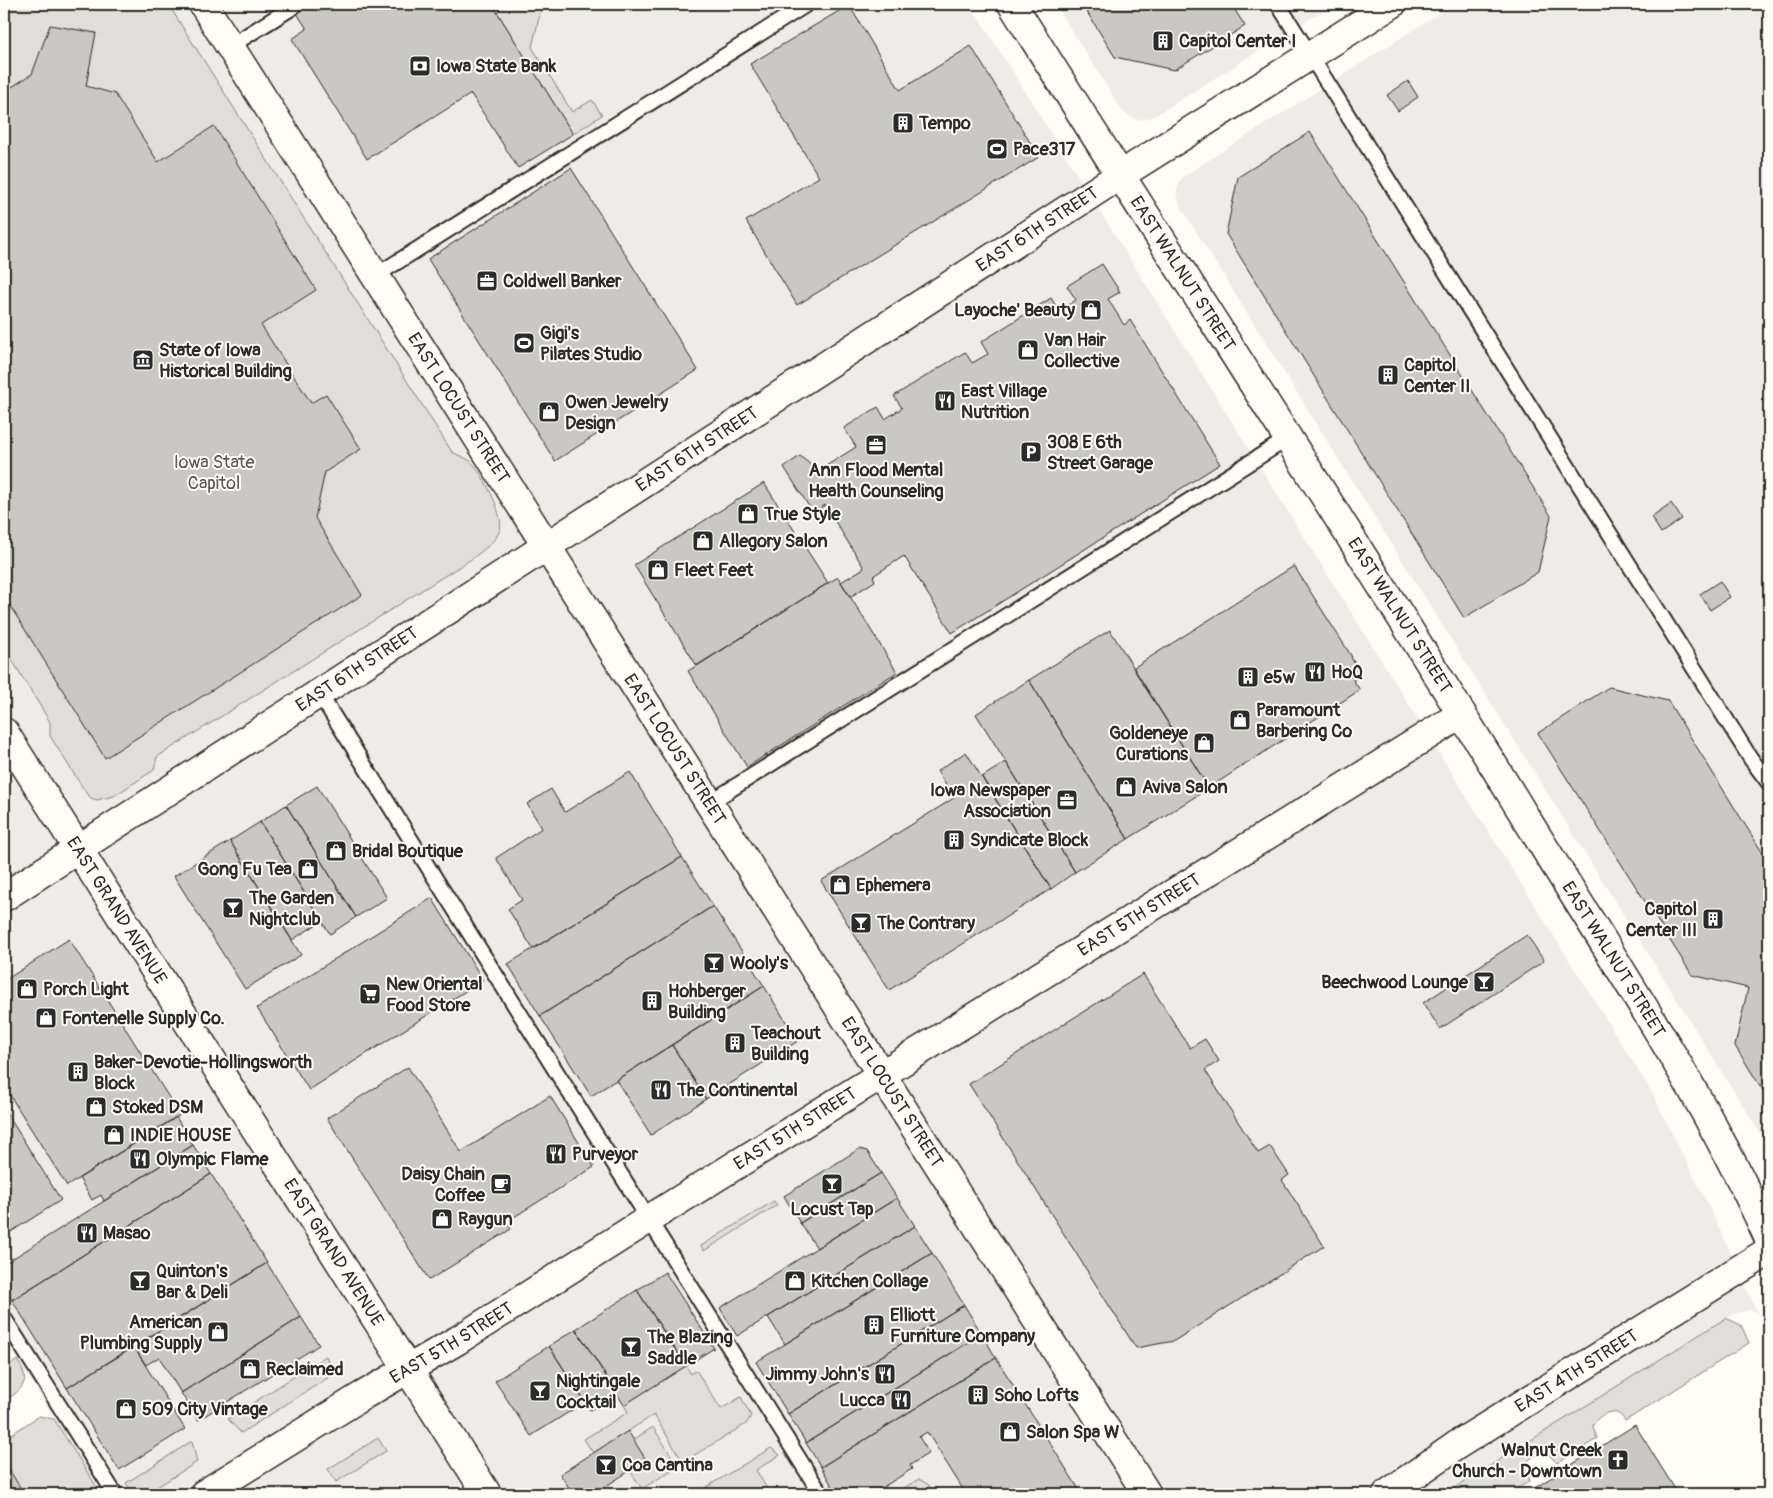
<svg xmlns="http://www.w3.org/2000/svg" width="1773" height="1498" font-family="Pangolin,sans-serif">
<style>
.built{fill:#edece8}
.green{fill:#dfdeda;stroke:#858482}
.building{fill:#c9c8c4;stroke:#2b2b2b}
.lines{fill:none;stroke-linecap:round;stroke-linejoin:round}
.lane-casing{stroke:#2b2b2b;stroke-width:18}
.street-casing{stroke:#2b2b2b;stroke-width:31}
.secondary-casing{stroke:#2b2b2b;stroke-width:31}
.lane{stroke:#fdfcf7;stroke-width:14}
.street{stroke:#fdfcf7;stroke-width:28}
.secondary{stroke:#fdfcf7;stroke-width:28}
.labels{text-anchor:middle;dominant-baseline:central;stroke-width:4;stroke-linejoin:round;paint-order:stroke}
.poi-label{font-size:18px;font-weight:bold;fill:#2b2b2b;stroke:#fdfcf7;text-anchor:start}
.street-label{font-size:18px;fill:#2b2b2b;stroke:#fdfcf7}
.park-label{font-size:18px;fill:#585857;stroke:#fdfcf7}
</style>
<rect width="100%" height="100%" fill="#fdfcf7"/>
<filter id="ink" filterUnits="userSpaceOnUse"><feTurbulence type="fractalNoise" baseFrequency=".02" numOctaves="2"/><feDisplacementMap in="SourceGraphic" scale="10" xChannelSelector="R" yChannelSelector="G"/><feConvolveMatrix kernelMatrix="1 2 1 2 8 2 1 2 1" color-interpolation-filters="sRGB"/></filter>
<g filter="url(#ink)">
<path class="built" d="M168 4H970L1651 1091 1714 1217 1760 1318 1756 1312 1750 1310 1733 1314 1445 1494H102L4 1338V647L50 722V736L86 793 91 798 106 799 154 770 157 757 473 558 494 542 500 528 501 516 495 500 470 461 452 452Z
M1055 4H1334L1151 118 1137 120 1123 112Z
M1454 4H1769V1147L1182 209 1176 194 1180 181 1184 176Z"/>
<path class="green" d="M4 4H168L452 452C457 455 465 457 470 461 481 470 505 515 500 530 495 543 484 549 473 558L157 757 154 770 114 796 97 800 91 798 86 793 50 736V722L4 647Z
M492 4H537L541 10 532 47 572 112 592 100 602 115 573 134Z
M774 1201 777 1205 704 1251 701 1246Z
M1726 1318 1741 1325 1749 1343 1625 1421C1617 1406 1599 1412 1593 1426L1597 1439 1557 1463 1548 1454C1539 1452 1529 1457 1525 1466L1530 1481 1508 1494H1445Z
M326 1356 334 1374 241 1433 228 1419Z
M17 1360C32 1382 23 1388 4 1402V1369Z
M686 1366 691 1374 696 1370 721 1409 741 1397 751 1416 746 1424 683 1462 654 1415 593 1453 584 1439 628 1412 624 1405Z
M39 1416 54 1419 98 1489 90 1494H23L4 1461V1439Z
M653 1427 678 1466 642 1489 630 1471 646 1460 633 1440Z
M378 1438 386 1451 336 1482 328 1469Z
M192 1441 197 1462 146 1494H134L126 1483Z
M771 1448 780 1455 756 1470 767 1489 760 1494H695Z
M919 1479 929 1485 931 1494H894Z"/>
<path class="building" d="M291 4H345L348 8 354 4H492L573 134 518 168 471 94 367 159 292 39 307 29Z
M1082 4H1231L1245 26 1174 70 1115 57Z
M849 5 900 90 971 46 1039 157 797 305 746 221 819 177 750 64Z
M50 25 96 33 86 86 115 94 158 162 214 126 316 290 261 325 311 403 326 394 361 449 325 472 315 518 362 595 105 758 4 596V92L32 74Z
M1408 81 1418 97 1398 111 1387 95Z
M1310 132 1551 516 1538 572 1464 618 1226 234 1238 177Z
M571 168 698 370 555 461 428 259Z
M1102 264 1120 292 1108 299 1124 325 1130 320 1220 464 952 633 904 556 873 576 875 581 850 597 841 582 864 568 825 505 813 513 784 467 800 456 818 471 856 447 844 428 878 407 885 419 902 408 894 396 965 352 972 363 988 354 981 342 1051 298 1059 311 1076 300 1067 286Z
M764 483 828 583 697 666 634 565Z
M1671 503 1682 519 1661 533 1651 517Z
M1294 566 1352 657H1351L1361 675 1353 680 1360 690 1209 788 1133 668Z
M838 577 897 672 747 767 688 671Z
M1720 581 1730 597 1710 610 1700 594Z
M1110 630 1209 788 1128 839 1029 680Z
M1029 680 1128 839 1075 872 976 714Z
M1609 687 1668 701 1769 863V1100L1735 1046 1748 988 1692 975 1538 733Z
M966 752 1051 889 889 990 821 881 954 798 937 771Z
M1006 762 1075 872 1051 889 982 777Z
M630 772 682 857 533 949 508 909 522 900 496 858 542 828 527 804 551 789 565 812Z
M317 786 387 898 356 917 286 805Z
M286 805 356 917 330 934 260 822Z
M260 822 322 921 292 940 230 841Z
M230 841 301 955 245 989 174 876Z
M682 857 713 906 540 1016 508 964Z
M432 898 483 980 309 1090 257 1008Z
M713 906 764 986 591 1096 540 1016Z
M1527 935 1544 961 1440 1029 1423 1003Z
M69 939 180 1115 67 1186 4 1086V981Z
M1143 974 1190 1048 1205 1039 1219 1061 1205 1070 1258 1153 1270 1146 1289 1175 1282 1180 1324 1246 1174 1341 1136 1348 969 1084Z
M764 986 798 1041 706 1099 672 1045Z
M672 1045 706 1099 651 1135 616 1080Z
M408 1067 461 1152 550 1096 594 1167 506 1222 511 1229 429 1280 327 1118Z
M4 1109 61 1200 6 1235 4 1231Z
M176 1117 193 1145 104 1201 101 1195 92 1200 79 1178Z
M193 1145 211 1174 12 1300 4 1287V1264Z
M859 1149 867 1151 881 1173 800 1223 784 1196Z
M881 1173 897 1198 817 1248 800 1223Z
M211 1174 267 1263 67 1388 12 1300Z
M897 1198 915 1226 737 1336 720 1308Z
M915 1226 932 1253 785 1344 768 1317Z
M932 1253 964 1305 788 1414 756 1362Z
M267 1263 301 1317 181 1393 159 1357 146 1365 134 1347Z
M665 1272 714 1348 686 1366 637 1290Z
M637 1290 686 1366 624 1405 576 1329Z
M964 1305 982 1334 806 1443 788 1414Z
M301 1317 319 1345 198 1420 181 1393Z
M576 1329 617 1393 590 1410 549 1346Z
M982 1334 996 1358 821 1467 806 1443Z
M549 1346 585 1402 531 1436 495 1381Z
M134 1347 185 1429 119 1470 67 1388Z
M996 1358 1082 1494H966L927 1432 919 1437 929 1453 910 1465 912 1469 872 1494H837L821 1467Z
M1635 1425 1678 1494H1525Z
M628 1431 646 1460 594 1494H573L560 1474Z
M5 1463 23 1492 20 1494H4Z"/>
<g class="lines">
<g class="lane-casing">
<path id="lane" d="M1278 4 1751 759 1769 783
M230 46 293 7
M375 276 807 4
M319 693 821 1494
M709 803 1287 439
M4 1318 115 1494"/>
</g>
<g class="street-casing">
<g id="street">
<path id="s1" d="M204 1494 362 1396 458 1340 649 1219 1462 714"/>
<path id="s2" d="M1387 1494 1457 1445 1769 1251"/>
</g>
</g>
<g class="secondary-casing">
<g id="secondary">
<path id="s3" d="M203 4 1147 1494"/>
<path id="s4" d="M1012 4C1181 273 1355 539 1521 810 1607 950 1701 1088 1769 1239"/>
<path id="s5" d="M4 732 487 1494"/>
<path id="s6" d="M4 897 1119 176 1392 4"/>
</g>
</g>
<use href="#lane" class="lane"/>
<use href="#street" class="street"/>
<use href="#secondary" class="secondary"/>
</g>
</g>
<defs>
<g id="building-square" transform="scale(1.125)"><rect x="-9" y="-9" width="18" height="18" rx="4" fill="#2b2b2b" stroke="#fdfcf7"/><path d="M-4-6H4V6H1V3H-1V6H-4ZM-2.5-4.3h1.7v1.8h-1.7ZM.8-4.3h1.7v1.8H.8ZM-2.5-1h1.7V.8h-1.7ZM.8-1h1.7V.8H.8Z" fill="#fff"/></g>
<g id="bank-square" transform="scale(1.125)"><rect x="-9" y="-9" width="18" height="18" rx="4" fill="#2b2b2b" stroke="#fdfcf7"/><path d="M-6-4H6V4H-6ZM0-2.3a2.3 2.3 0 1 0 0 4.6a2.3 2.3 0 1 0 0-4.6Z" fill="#fff"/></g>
<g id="stadium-square" transform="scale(1.125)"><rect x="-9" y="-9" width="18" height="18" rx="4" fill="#2b2b2b" stroke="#fdfcf7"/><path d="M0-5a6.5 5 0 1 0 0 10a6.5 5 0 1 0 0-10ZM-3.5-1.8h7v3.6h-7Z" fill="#fff"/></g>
<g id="office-square" transform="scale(1.125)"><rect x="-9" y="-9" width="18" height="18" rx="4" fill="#2b2b2b" stroke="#fdfcf7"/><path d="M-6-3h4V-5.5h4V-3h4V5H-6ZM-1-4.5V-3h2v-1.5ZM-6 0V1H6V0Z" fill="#fff"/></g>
<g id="shop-square" transform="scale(1.125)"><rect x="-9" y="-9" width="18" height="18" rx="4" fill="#2b2b2b" stroke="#fdfcf7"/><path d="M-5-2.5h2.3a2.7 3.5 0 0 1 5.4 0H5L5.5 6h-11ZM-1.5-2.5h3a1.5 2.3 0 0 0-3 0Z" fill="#fff"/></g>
<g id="museum-square" transform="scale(1.125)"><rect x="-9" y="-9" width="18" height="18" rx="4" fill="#2b2b2b" stroke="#fdfcf7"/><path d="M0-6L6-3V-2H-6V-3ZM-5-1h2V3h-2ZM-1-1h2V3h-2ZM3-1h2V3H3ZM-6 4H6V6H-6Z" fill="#fff"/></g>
<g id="restaurant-square" transform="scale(1.125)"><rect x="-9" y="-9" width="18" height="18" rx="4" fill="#2b2b2b" stroke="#fdfcf7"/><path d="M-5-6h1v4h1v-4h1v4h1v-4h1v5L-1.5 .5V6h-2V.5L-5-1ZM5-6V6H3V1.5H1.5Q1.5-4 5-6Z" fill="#fff"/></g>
<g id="parking-square" transform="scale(1.125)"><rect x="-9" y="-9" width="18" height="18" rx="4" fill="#2b2b2b" stroke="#fdfcf7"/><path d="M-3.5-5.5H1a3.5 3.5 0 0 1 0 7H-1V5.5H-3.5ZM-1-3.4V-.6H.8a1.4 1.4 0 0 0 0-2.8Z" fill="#fff"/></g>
<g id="bar-square" transform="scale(1.125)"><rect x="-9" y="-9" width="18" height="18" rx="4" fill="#2b2b2b" stroke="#fdfcf7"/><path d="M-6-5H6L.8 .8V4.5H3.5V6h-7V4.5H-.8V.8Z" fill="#fff"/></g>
<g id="supermarket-square" transform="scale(1.125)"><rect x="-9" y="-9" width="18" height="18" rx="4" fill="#2b2b2b" stroke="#fdfcf7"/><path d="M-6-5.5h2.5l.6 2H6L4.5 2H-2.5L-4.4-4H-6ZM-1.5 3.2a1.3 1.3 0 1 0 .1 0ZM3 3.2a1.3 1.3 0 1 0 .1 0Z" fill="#fff"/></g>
<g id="cafe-square" transform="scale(1.125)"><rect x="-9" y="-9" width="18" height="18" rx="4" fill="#2b2b2b" stroke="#fdfcf7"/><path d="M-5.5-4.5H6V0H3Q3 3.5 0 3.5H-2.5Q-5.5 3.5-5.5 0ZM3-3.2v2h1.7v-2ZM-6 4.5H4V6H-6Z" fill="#fff"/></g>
<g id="church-square" transform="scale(1.125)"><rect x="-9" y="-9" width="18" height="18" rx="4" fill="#2b2b2b" stroke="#fdfcf7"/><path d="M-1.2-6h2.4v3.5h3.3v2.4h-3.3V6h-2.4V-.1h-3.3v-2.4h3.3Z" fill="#fff"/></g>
</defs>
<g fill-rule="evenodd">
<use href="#building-square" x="1163" y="41"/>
<use href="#bank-square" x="420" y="66"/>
<use href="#building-square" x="903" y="123"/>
<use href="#stadium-square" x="997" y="149"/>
<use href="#office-square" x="487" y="281"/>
<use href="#shop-square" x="1091" y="310"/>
<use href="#stadium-square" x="524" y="343"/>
<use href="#shop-square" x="1028" y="350"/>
<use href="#museum-square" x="143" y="360"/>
<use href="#building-square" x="1388" y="375"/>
<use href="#restaurant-square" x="945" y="401"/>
<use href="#shop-square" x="549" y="412"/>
<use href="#office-square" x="876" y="445"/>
<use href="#parking-square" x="1031" y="452"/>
<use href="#shop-square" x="748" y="514"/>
<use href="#shop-square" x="703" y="541"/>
<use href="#shop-square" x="658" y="570"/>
<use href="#restaurant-square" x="1315" y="672"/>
<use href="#building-square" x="1248" y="677"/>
<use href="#shop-square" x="1240" y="720"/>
<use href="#shop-square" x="1204" y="743"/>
<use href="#shop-square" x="1126" y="787"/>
<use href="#office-square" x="1067" y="800"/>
<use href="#building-square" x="954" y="840"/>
<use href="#shop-square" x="336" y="851"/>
<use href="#shop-square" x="308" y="869"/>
<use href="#shop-square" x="840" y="885"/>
<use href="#bar-square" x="233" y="908"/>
<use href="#building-square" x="1713" y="919"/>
<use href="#bar-square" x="861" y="923"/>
<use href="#bar-square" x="714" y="963"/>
<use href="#bar-square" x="1484" y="982"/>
<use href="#shop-square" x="27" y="989"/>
<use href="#supermarket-square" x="370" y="994"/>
<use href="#building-square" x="652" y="1001"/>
<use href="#shop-square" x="46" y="1018"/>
<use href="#building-square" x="735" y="1043"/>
<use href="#building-square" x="78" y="1072"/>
<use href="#restaurant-square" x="661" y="1090"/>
<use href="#shop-square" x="96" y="1107"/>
<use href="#shop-square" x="114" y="1135"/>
<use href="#restaurant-square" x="556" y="1154"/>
<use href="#restaurant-square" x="140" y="1159"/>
<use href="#cafe-square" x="501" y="1184"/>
<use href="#bar-square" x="832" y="1184"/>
<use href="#shop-square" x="442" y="1219"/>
<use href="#restaurant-square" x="87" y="1233"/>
<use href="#bar-square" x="140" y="1281"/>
<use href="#shop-square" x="795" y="1281"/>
<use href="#building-square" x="874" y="1325"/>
<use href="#shop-square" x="218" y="1332"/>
<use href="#bar-square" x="631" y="1347"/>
<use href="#shop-square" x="250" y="1369"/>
<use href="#restaurant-square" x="885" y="1374"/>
<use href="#bar-square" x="540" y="1391"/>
<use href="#building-square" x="978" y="1395"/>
<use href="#restaurant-square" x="901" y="1400"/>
<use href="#shop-square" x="126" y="1409"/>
<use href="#shop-square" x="1010" y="1432"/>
<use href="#church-square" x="1618" y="1460"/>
<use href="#bar-square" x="606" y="1465"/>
</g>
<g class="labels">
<g class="poi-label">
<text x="1179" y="41">Capitol Center I</text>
<text x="436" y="66">Iowa State Bank</text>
<text x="919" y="123">Tempo</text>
<text x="1013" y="149">Pace317</text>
<text x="503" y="281">Coldwell Banker</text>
<text x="1075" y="310" text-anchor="end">Layoche' Beauty</text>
<text x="540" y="333">Gigi's<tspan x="540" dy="21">Pilates Studio</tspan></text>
<text x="1044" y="340">Van Hair<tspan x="1044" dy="21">Collective</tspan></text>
<text x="159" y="350">State of Iowa<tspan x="159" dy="21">Historical Building</tspan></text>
<text x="1404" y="365">Capitol<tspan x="1404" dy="21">Center II</tspan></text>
<text x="961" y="391">East Village<tspan x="961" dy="21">Nutrition</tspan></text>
<text x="565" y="402">Owen Jewelry<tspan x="565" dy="21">Design</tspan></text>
<text x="1047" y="442">308 E 6th<tspan x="1047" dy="21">Street Garage</tspan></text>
<text x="876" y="470" text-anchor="middle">Ann Flood Mental<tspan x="876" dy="21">Health Counseling</tspan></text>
<text x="764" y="514">True Style</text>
<text x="719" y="541">Allegory Salon</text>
<text x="674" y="570">Fleet Feet</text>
<text x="1331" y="672">HoQ</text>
<text x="1264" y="677">e5w</text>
<text x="1256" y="710">Paramount<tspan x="1256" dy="21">Barbering Co</tspan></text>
<text x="1188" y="733" text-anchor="end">Goldeneye<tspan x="1188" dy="21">Curations</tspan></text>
<text x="1142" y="787">Aviva Salon</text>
<text x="1051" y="790" text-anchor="end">Iowa Newspaper<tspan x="1051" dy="21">Association</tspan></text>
<text x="970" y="840">Syndicate Block</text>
<text x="352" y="851">Bridal Boutique</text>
<text x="292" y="869" text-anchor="end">Gong Fu Tea</text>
<text x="856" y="885">Ephemera</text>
<text x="249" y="898">The Garden<tspan x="249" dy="21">Nightclub</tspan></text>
<text x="1697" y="909" text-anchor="end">Capitol<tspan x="1697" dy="21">Center III</tspan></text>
<text x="877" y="923">The Contrary</text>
<text x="730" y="963">Wooly's</text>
<text x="1468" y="982" text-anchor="end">Beechwood Lounge</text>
<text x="386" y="984">New Oriental<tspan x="386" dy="21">Food Store</tspan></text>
<text x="43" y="989">Porch Light</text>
<text x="668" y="991">Hohberger<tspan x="668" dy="21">Building</tspan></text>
<text x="62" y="1018">Fontenelle Supply Co.</text>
<text x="751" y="1033">Teachout<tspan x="751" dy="21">Building</tspan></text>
<text x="94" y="1062">Baker-Devotie-Hollingsworth<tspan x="94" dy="21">Block</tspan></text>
<text x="677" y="1090">The Continental</text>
<text x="112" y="1107">Stoked DSM</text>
<text x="130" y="1135">INDIE HOUSE</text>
<text x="572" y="1154">Purveyor</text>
<text x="156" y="1159">Olympic Flame</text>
<text x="485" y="1174" text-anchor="end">Daisy Chain<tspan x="485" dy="21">Coffee</tspan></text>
<text x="832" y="1209" text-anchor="middle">Locust Tap</text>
<text x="458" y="1219">Raygun</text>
<text x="103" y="1233">Masao</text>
<text x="156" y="1271">Quinton's<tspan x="156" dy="21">Bar &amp; Deli</tspan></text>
<text x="811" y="1281">Kitchen Collage</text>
<text x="890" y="1315">Elliott<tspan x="890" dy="21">Furniture Company</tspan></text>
<text x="202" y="1322" text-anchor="end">American<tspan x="202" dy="21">Plumbing Supply</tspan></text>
<text x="647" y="1337">The Blazing<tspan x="647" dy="21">Saddle</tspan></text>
<text x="266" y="1369">Reclaimed</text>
<text x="869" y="1374" text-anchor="end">Jimmy John's</text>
<text x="556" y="1381">Nightingale<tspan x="556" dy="21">Cocktail</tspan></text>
<text x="994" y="1395">Soho Lofts</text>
<text x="885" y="1400" text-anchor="end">Lucca</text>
<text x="142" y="1409">509 City Vintage</text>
<text x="1026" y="1432">Salon Spa W</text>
<text x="1602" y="1450" text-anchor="end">Walnut Creek<tspan x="1602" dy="21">Church - Downtown</tspan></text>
<text x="622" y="1465">Coa Cantina</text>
</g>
<g class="street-label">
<text stroke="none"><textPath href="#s6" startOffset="1230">EAST 6TH STREET</textPath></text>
<text stroke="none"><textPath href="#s4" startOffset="319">EAST WALNUT STREET</textPath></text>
<text stroke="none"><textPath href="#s3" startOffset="478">EAST LOCUST STREET</textPath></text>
<text stroke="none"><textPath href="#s6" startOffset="825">EAST 6TH STREET</textPath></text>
<text stroke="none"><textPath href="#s4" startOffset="724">EAST WALNUT STREET</textPath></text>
<text stroke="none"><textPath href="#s6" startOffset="420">EAST 6TH STREET</textPath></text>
<text stroke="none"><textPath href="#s3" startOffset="882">EAST LOCUST STREET</textPath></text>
<text stroke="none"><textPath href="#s5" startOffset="211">EAST GRAND AVENUE</textPath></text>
<text stroke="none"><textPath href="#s1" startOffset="1100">EAST 5TH STREET</textPath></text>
<text stroke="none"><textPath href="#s4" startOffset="1129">EAST WALNUT STREET</textPath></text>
<text stroke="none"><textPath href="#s3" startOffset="1288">EAST LOCUST STREET</textPath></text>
<text stroke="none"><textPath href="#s1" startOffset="695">EAST 5TH STREET</textPath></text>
<text stroke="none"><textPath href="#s5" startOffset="616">EAST GRAND AVENUE</textPath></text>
<text stroke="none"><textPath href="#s1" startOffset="290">EAST 5TH STREET</textPath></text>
<text stroke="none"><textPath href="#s2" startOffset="226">EAST 4TH STREET</textPath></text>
</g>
<g class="park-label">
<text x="214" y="462">Iowa State<tspan x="214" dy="21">Capitol</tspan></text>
</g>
</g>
<rect width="1773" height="1498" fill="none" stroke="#fdfcf7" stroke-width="20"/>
<rect x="10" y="10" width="1753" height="1478" fill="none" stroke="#2b2b2b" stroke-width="2" filter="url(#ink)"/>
</svg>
